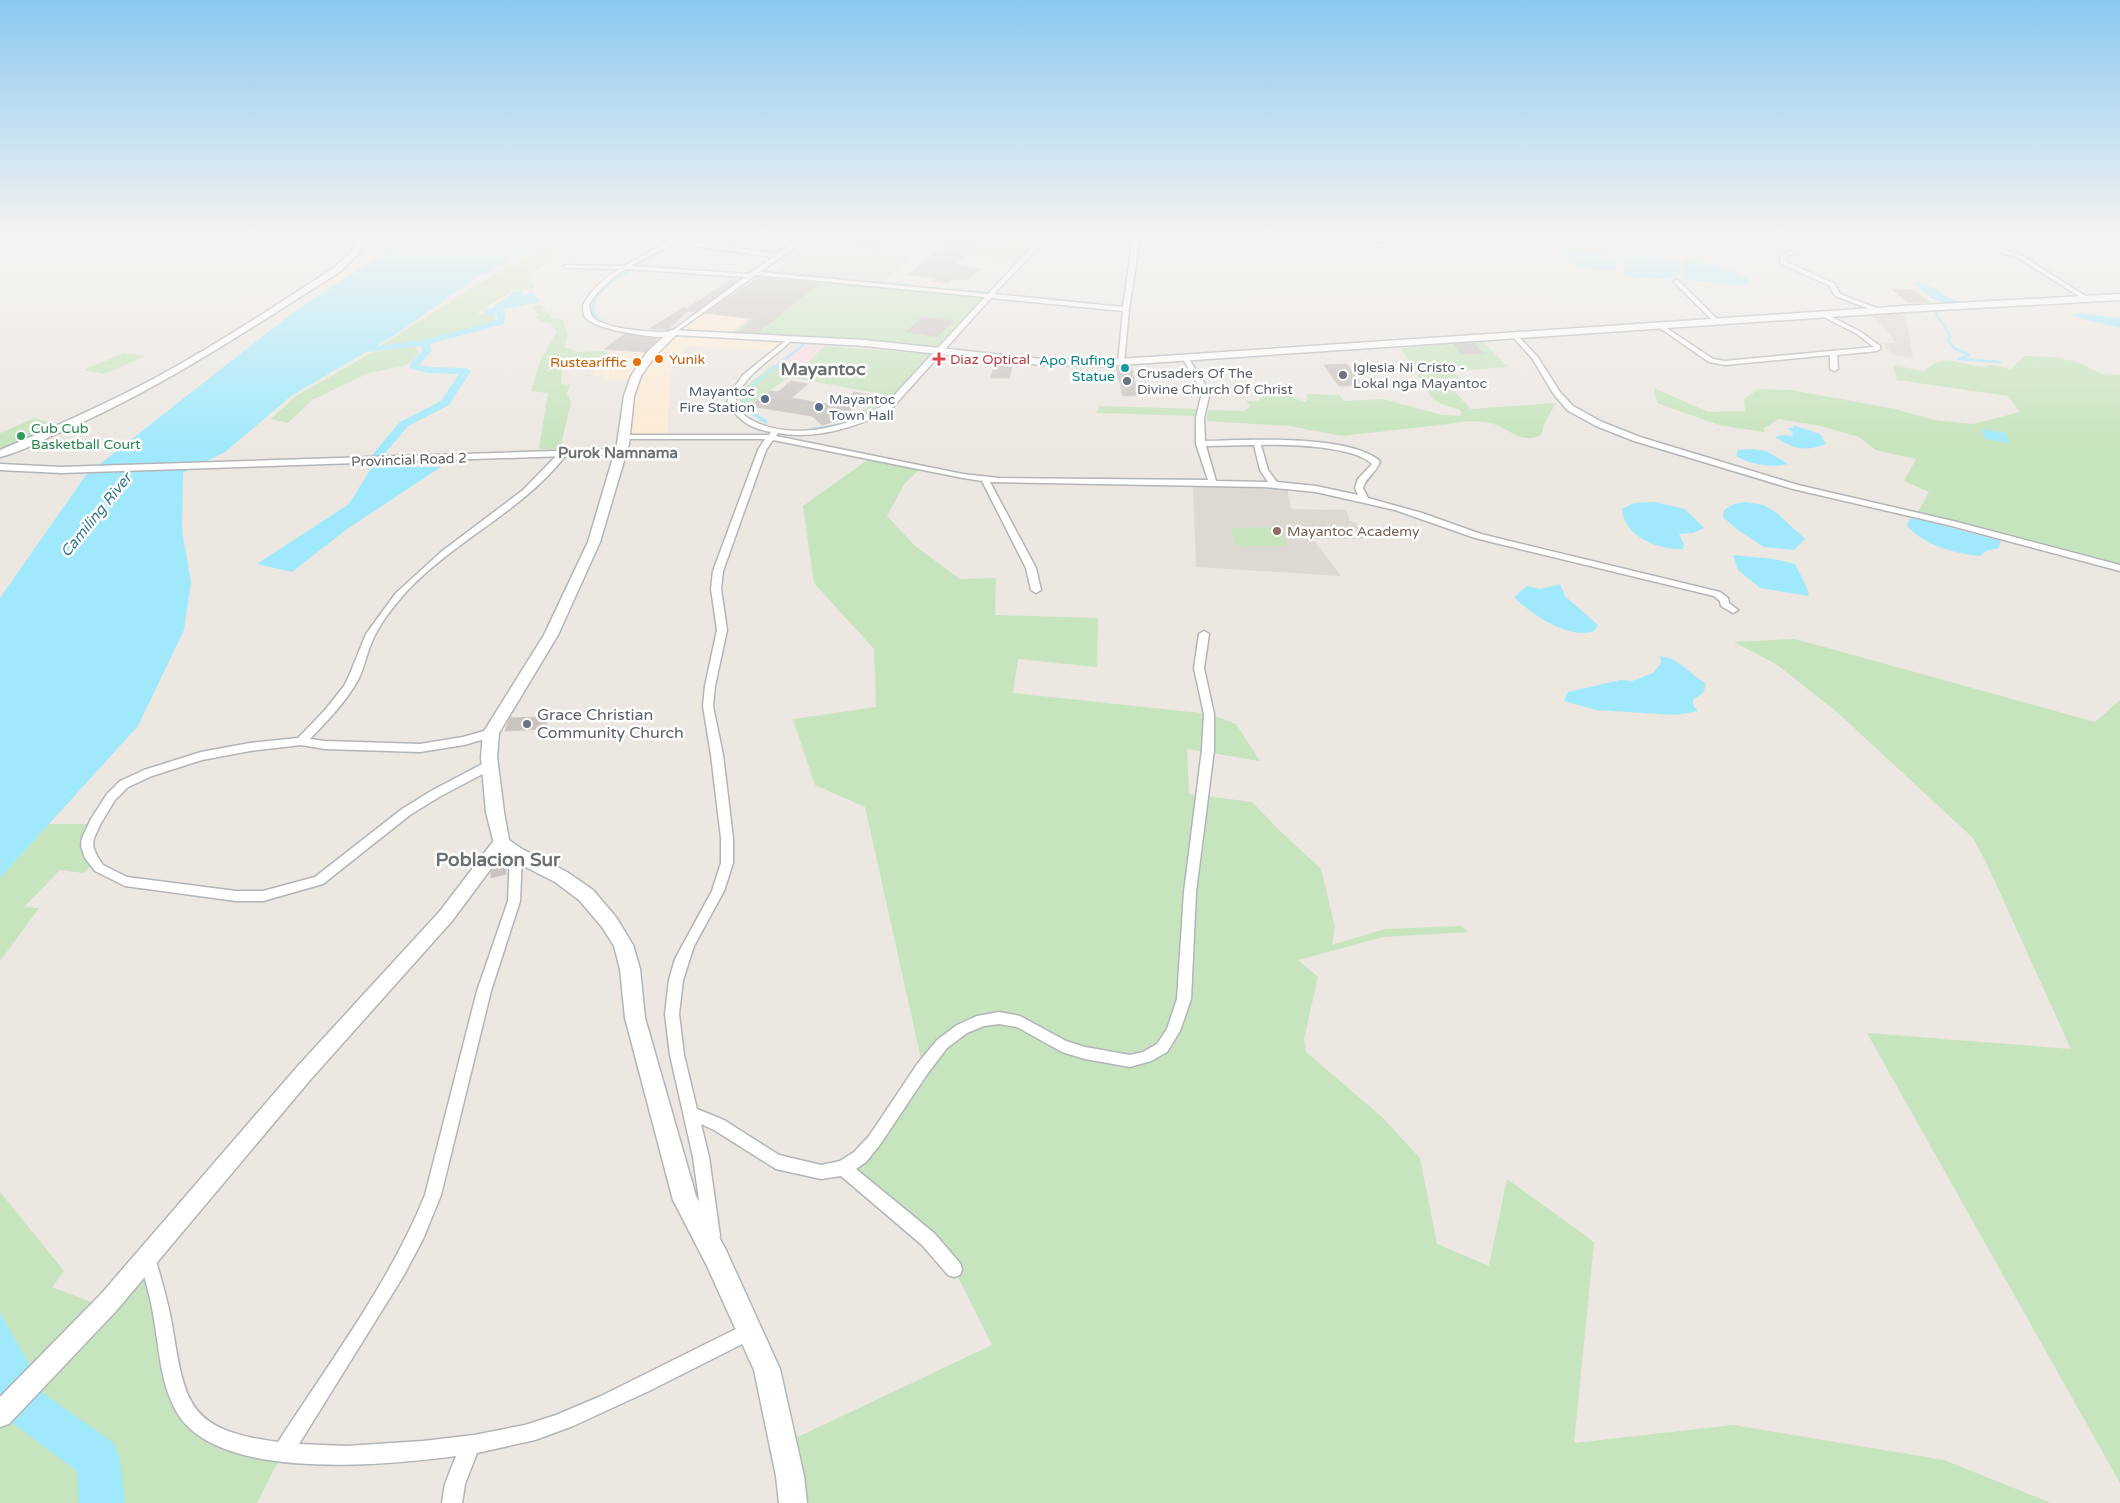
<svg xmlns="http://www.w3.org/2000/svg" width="2120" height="1503" font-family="'Varela Round',sans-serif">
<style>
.commercial{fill:#fdebd5}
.education{fill:#ded8d2}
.medical{fill:#fadce0}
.green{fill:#c6e4bd}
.water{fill:#a0e9fd}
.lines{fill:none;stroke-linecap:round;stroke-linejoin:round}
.stream-far1{stroke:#a0e9fd;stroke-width:2.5}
.stream{stroke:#a0e9fd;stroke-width:3}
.canal{fill:#a0e9fd;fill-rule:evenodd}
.river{fill:#a0e9fd;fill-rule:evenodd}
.building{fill:#c9c4c0;stroke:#d1c7bf}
.minor-casing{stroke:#b2b5b8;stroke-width:3}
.tertiary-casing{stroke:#b2b5b8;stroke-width:3}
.secondary-casing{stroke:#b0b6b9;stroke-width:3}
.minor{fill:#fff;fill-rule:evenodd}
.tertiary{fill:#fff;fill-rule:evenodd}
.secondary{fill:#fff;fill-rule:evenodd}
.food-dot{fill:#e8710a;stroke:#fff;stroke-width:2}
.health-dot{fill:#e0444e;stroke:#fff;stroke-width:2}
.culture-dot{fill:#0f9aa8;stroke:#fff;stroke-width:2}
.worship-dot{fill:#6b7280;stroke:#fff;stroke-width:2}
.service-dot{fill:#5c6f8a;stroke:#fff;stroke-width:2}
.leisure-dot{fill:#2e9e5b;stroke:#fff;stroke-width:2}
.education-dot{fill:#8d6e63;stroke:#fff;stroke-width:2}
.labels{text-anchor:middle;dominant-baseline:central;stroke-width:5;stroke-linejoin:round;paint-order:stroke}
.far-food-label{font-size:14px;fill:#c56008;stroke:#fff;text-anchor:start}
.far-health-label{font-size:14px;fill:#be3a42;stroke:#fff;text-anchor:start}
.far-culture-label{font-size:14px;fill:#0d838f;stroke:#fff;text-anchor:end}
.far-worship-label{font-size:14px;fill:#5b616d;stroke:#fff;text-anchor:start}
.far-service-label{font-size:14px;fill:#4e5e75;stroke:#fff;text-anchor:end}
.far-leisure-label{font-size:14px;fill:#27864d;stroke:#fff;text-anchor:start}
.far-street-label{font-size:14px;fill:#595f62;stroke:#fff}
.far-education-label{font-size:14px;fill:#785e54;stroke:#fff;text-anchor:start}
.far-neighbourhood-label{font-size:15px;font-weight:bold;fill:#6a7174;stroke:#fff}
.far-water-label{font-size:15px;font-style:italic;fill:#367894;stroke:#fff}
.worship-label{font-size:16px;fill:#5b616d;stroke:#fff;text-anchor:start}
.far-district-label{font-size:18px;font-weight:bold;fill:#6a7174;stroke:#fff}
.quarter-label{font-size:19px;font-weight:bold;fill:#6a7174;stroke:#fff}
</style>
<rect width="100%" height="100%" fill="#ece7e1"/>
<path class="commercial" d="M756 274 796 278 728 335 678 332Z
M629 331 671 336 787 341 777 351 687 346 670 373 667 437H624L634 380H605L606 375 592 376 596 366 606 365 617 351 602 349Z"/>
<path class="education" d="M820 237H931L883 282 775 272Z
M1905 311 1913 357 1893 355 1882 343H1895L1891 335 1869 313Z
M1193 484 1287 487 1291 509 1346 510 1350 521 1356 523 1363 539H1313L1341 576 1196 567Z"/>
<path class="medical" d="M800 345 825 346 801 369 773 365Z"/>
<path class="green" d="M561 237H575C561 253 549 266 528 274L535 288 511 291 476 314 495 313 496 321 427 340 379 347 476 285Z
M996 237H1039L1018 261 919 250 927 243 981 250Z
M799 279 984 296 937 348 730 335Z
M541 305 552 318 563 320 568 336 564 347 579 352 603 351 611 354 605 360H563L561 384 570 385 567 394 571 402 560 449H539L548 393 531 391 540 361 557 331 550 324 534 318 539 316 532 306Z
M1483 342 1508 367 1452 371 1466 384 1449 386 1471 409 1556 403 1545 422 1541 435C1522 445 1510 429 1493 424 1479 420 1464 421 1450 424L1341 436 1290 426 1207 421 1208 410 1245 411 1250 406 1246 401H1257L1266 395 1289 396 1304 402 1308 399 1306 394 1339 395 1344 401 1383 399 1442 415 1460 416 1462 412 1460 410C1447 405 1432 404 1427 389L1428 386 1421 380 1401 348Z
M415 346 419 354 407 365 369 373 312 400 288 423 271 419 296 396 371 353Z
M825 346 931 354 876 412 843 423 867 408 882 394 789 377 748 406H739L742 389 773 365 801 369Z
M124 353 145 356 104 374 84 370Z
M2025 356 2053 357 2078 362 2102 374 2120 375V567L1918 512 1929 492 1904 481 1916 459 1876 450 1859 437 1821 426 1779 419 1764 428V432L1719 425 1657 403 1654 388 1708 412 1745 411 1744 399 1759 389 1791 390 1895 409 1934 420 1974 424 2020 412 2008 396 1897 380 1893 365 1923 371 1935 363 1947 360 1983 367 1991 365 2011 369Z
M1100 406 1197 409V416L1096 413Z
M35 418 62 427 0 452V433Z
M872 457 922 467 905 483 887 516 915 546 960 579 996 578 995 615 1098 618 1097 667 1018 659 1013 693 1209 714 1236 724 1260 761 1187 749 1189 794 1252 802 1278 829 1321 869 1335 927 1332 945 1385 929 1462 926 1468 932 1383 937 1298 960 1318 977 1304 1039 1306 1052 1382 1117 1420 1158 1437 1244 1489 1266 1507 1179 1594 1242 1574 1443 1733 1425 1944 1460 2051 1503H790L783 1444 992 1345 954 1269 843 1168 860 1157 923 1068 865 807 815 785 793 719 876 707 874 649 814 583 803 506Z
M1281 527 1286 546H1235L1231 528Z
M1795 639 2095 722 2120 700V1483L1867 1033 2071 1049 1986 862 1973 838 1837 712 1776 664 1734 642Z
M49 824H91L94 862 84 873 60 870 24 907 39 908 0 961V878Z
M0 1192 64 1271 52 1287 101 1306 147 1257 175 1396 229 1444 283 1452 257 1503H0V1415L34 1372 0 1313Z"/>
<path class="water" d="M396 237H555L475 279 395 335 291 396 225 452 183 473 182 530 191 582 184 630 138 726 0 878V598L86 475 295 311 395 246Z
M1576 251 1607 254 1618 262 1615 269 1611 270C1594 269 1571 271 1563 254L1565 251Z
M1638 255 1680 261V274C1671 283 1635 278 1624 274L1623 256Z
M1689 260C1710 263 1731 268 1749 280L1748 286 1687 280C1682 274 1683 268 1684 261Z
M1916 282 1938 289 1939 292 1960 303C1935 304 1932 299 1914 283Z
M522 291V295L533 293 540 302 487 312 513 293Z
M2078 313 2120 318V328L2076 317 2074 315Z
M1793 425 1820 434 1826 444C1806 452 1793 449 1775 437L1782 435 1793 436 1792 432 1787 428H1794Z
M1982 429 2006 433 2009 443 1985 439Z
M1751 449 1766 451 1788 464C1769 468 1753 465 1736 456L1738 450Z
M372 467H441L347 529 292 572 257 564 349 504Z
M1655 502 1685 509 1704 528 1693 533 1679 534 1684 544 1683 549C1659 550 1624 537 1622 509L1634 503Z
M1745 502 1764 505 1777 513 1805 539 1794 550 1764 547 1739 531 1723 517 1724 510 1734 504Z
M1909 519H1918L2001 541 1999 548 1986 551 1980 556C1953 553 1926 546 1907 526Z
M1733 555 1774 559 1795 564C1800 575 1807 584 1809 596L1760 588 1738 570Z
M1560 584 1565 596 1598 625 1594 631C1569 640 1531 614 1514 597L1527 586 1540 589Z
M1660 656C1681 659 1688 673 1705 683 1706 692 1701 695 1693 699V705L1698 711 1676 715 1596 710 1564 701 1568 692 1620 680 1632 681 1653 673 1661 663Z
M0 1313 34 1372 0 1403Z"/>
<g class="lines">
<path class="stream-far1" d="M1079 237 1133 244
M681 240 686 237
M786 254 807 240
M636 267 677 243
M772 273 988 293 1019 261
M1008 295 1057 300
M1943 304 1936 314 1951 337 1947 339 1954 348 1969 355 1958 359 2000 362
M977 306 984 298
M1119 307 1122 308 1125 291
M604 324 592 312C595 289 615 280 632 269
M754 384 803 345"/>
<path class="stream" d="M755 383 746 393 744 403 749 411 766 422
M814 429 842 425"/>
<path class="canal" d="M501 308 505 311 504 324 430 344 432 351 419 365 428 367 466 368 471 371 449 405 408 426 381 458H373L372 456 373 454 400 422 441 401 459 374 428 373 410 368V364L422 351 421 346 370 352 365 349 367 347 424 340 497 320V314L487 315 483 312 487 309Z"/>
<path class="river" d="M0 1372 23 1379 114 1443 120 1459 125 1503H79L77 1471 0 1414Z"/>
</g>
<path class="building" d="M867 237H893L877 250 855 247Z
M954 238 984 242 954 265 981 269 967 280H952L948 283 932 281 935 278 908 275 934 252 937 253 946 245V241Z
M759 277 819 284 757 333 740 332 755 319 706 313Z
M731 280 737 281 695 312 687 311 669 329H649L684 307 686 309Z
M1892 289 1914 290 1929 302H1907Z
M922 317 954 321 937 337 906 332Z
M625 334 656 339 654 340H657L645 352 604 349Z
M1474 343 1483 353 1462 354 1454 344Z
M995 363 1013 364 1009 378H991Z
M1347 364 1362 385 1339 386 1324 365Z
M1131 366 1138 395 1123 396 1116 367Z
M791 381 808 384 791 398 838 406 854 392 871 395 839 420 822 425 812 416 750 406 770 391 778 392Z
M549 717 544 729 505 731 510 718Z
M506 859V874L491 878V872L500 860Z"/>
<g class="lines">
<g class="minor-casing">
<path id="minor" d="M652 237H684L679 240 777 254 800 237 840 241 842 244 804 240 760 272 988 294 1041 237H1048L994 294 1123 307 1132 244 1084 237H1104L1133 241 1134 237H1140L1129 309 1124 364 1118 363 1123 311 991 298 893 407C861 427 816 440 778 433L776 436 963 474 999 478 1208 480 1196 444V418L1202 392 1183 359 1186 357 1189 359 1210 392 1204 418 1205 441C1246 440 1348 434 1380 461 1378 471 1366 477 1363 488L1368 498 1422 513 1481 534 1720 592 1728 598 1729 603 1738 610 1733 613 1721 606 1720 601 1714 596 1475 538 1395 510 1316 492 1264 487 990 482 1036 568 1041 590 1036 593 1031 590 1026 568 982 481 963 478 773 440 766 450 723 571 721 589 727 630 715 686 713 706 723 755 733 838V863L724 891 694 946 683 980 679 1014 684 1055 697 1109 724 1120 779 1155 821 1165 840 1161 854 1152 869 1136 918 1063 937 1040 957 1025 977 1016 999 1012 1020 1016 1066 1041 1085 1047 1130 1055 1143 1052 1157 1044 1167 1029 1177 999 1184 892 1202 750 1204 714 1194 668 1199 634 1204 631 1209 634 1204 668 1214 714V750L1196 892 1191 999 1180 1031 1167 1052 1151 1061 1130 1067 1085 1059 1062 1052 1017 1027 999 1024 984 1026 967 1033 947 1048 928 1073 879 1146 866 1162 856 1169 934 1233 960 1263 962 1269 960 1275 954 1277 948 1275 922 1245 841 1176 821 1179 776 1169 714 1130 701 1124 709 1157 720 1236 718 1242 712 1244 706 1242 704 1236 693 1157 670 1055 665 1014 669 980 675 959 712 891 721 863V838L711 755 703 706 705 686 717 630 711 589 713 571 758 450 765 439H624L620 437 624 435H769L771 432C750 428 740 421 727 404L729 395 743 375 790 337 792 338V340C772 360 741 375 735 404 739 408 743 415 748 418 789 443 849 428 887 403L985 297 756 275 673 334V337C658 339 593 330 585 317 583 314 583 308 583 305 592 289 603 279 619 269L566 268 564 267V265L624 266 669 241ZM674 243 773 257 749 274 631 266ZM626 269 745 277 672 331C658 334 601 329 592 316 590 313 590 309 589 305 598 289 611 279 626 269ZM1254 445 1260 470 1268 482 1216 481 1206 446ZM1261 445C1287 444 1354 446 1372 464L1358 479 1355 488 1358 495 1316 486 1277 482 1268 470Z
M1316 237H1337L1389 245 1386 247Z
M1979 237H1987L2007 251 2021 255 2090 299 2085 300 2017 257 2003 253Z
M2095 237H2105L2120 243V247Z
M1803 245 1808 246 1785 258 1786 262C1803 268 1817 277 1834 283L1840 294 1882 310V312H1878L1835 296 1829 285C1812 279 1798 270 1781 264L1780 256Z
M1674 280H1678L1719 321V323H1715L1674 282Z
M1822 314H1826L1861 332 1880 346V349L1877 351 1837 355 1838 369 1834 371 1830 369V355L1725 365 1709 362 1657 326 1662 325 1713 359 1725 361 1874 347 1857 334 1822 316Z
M1512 334H1516L1537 356 1560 392 1573 406 1602 422 1640 437 1798 485 1953 521 2120 565V571L1948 525 1793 489 1634 441 1596 426 1567 410 1553 393 1532 358 1512 336Z
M559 453 566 455C523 511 455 540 407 591 393 607 379 624 371 644 366 656 364 669 358 680 346 702 327 721 310 739L325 741 420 744 463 737 491 729 495 730 497 733 495 736 464 745 420 752 325 749 301 745 250 751 202 760 152 776 128 787 115 800 101 823 94 838 93 846 97 856 103 865 127 877 236 891H263L315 877 402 809 431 791 486 762H494L496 765 494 768 439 797 410 815 323 884 263 901H236L125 886 95 871 85 858 81 846 82 838 91 819 107 794 120 781 144 770 201 752 250 743 298 738 325 710 344 686 349 676 366 634 396 593 441 552 523 490Z
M516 849 520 851 522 854 520 901 491 991 441 1195 423 1239 404 1275 299 1444 346 1446 423 1441 474 1435 525 1425 556 1415 601 1396 750 1322 756 1325 759 1331 756 1337 649 1391 573 1426 535 1440 477 1453 465 1484 462 1503H442L445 1484 456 1456C387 1465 216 1483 176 1411 159 1380 159 1343 152 1308 149 1291 143 1274 139 1257L141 1251 147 1249 153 1251 155 1257C161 1279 168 1301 172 1324 185 1406 189 1430 278 1442 329 1363 390 1282 425 1195L477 991 508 901 510 854 512 851Z"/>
</g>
<g class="tertiary-casing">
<path id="tertiary" d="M358 237H366L358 254 341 271C251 328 162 388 63 431 43 439 22 452 0 457V450C52 428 104 405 155 378 217 345 276 305 335 267L352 251Z
M620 449 624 450 625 452 624 454 61 473 0 470V464L61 467Z
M501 837 507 839 509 843 507 847 452 921 311 1079 117 1310 9 1424 0 1427V1397L101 1294 297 1067 440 911 495 839Z"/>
</g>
<g class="secondary-casing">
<path id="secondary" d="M2120 294V300L1904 312 1104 366 1042 365 865 346 676 335 655 356 641 376 634 396 629 444 600 542 558 635 499 733 497 757 504 812 509 840 522 849 567 872 593 890 616 917 633 945 640 969 645 1018 696 1196 725 1248 780 1369 804 1476 807 1503H779L776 1476 754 1370 707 1266 673 1200 625 1018 620 969 614 946 602 927 579 900 555 882 510 859 495 848 486 812 481 757 483 733 544 635 588 542 617 444 624 396 631 376 647 352 671 330 865 340 1042 359 1104 360 1904 306Z"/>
</g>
<use href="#minor" class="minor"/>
<use href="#tertiary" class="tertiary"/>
<use href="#secondary" class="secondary"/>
</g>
<linearGradient id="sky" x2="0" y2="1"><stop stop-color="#8bc9f0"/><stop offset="0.53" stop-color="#f6f4f2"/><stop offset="1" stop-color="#f6f4f2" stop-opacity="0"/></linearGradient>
<rect width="2120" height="448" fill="url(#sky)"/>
<g class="food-dot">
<circle cx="659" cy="359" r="5"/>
<circle cx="637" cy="362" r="5"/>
</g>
<path class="health-dot" d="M936.5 351.5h5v5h5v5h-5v5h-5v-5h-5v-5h5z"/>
<circle class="culture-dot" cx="1125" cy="368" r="5"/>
<g class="worship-dot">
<circle cx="1343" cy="375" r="5"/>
<circle cx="1127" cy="381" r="5"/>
<circle cx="527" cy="724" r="5"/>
</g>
<g class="service-dot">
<circle cx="765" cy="399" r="5"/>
<circle cx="819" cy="407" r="5"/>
</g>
<circle class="leisure-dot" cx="21" cy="436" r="5"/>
<circle class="education-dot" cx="1277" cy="531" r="5"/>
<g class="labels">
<g class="far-food-label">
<text x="669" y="359">Yunik</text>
<text x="627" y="362" text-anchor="end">Rusteariffic</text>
</g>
<g class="far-health-label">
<text x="950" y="359">Diaz Optical</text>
</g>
<g class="far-culture-label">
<text x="1115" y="360">Apo Rufing<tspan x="1115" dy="16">Statue</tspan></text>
</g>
<g class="far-worship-label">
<text x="1353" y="367">Iglesia Ni Cristo -<tspan x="1353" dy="16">Lokal nga Mayantoc</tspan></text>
<text x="1137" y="373">Crusaders Of The<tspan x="1137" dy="16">Divine Church Of Christ</tspan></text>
</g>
<g class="far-service-label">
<text x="755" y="391">Mayantoc<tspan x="755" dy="16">Fire Station</tspan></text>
<text x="829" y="399" text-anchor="start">Mayantoc<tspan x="829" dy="16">Town Hall</tspan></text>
</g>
<g class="far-leisure-label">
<text x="31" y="428">Cub Cub<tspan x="31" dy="16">Basketball Court</tspan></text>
</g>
<g class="far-street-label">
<text transform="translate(409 460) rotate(-2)">Provincial Road 2</text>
</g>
<g class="far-education-label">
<text x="1287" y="531">Mayantoc Academy</text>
</g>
<g class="far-neighbourhood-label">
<text x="618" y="453">Purok Namnama</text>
</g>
<g class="far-water-label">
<text transform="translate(96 515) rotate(-51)">Camiling River</text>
</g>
<g class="worship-label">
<text x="537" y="715">Grace Christian<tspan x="537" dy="18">Community Church</tspan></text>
</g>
<g class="far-district-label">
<text x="823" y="369">Mayantoc</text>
</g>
<g class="quarter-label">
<text x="498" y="860">Poblacion Sur</text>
</g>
</g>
</svg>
